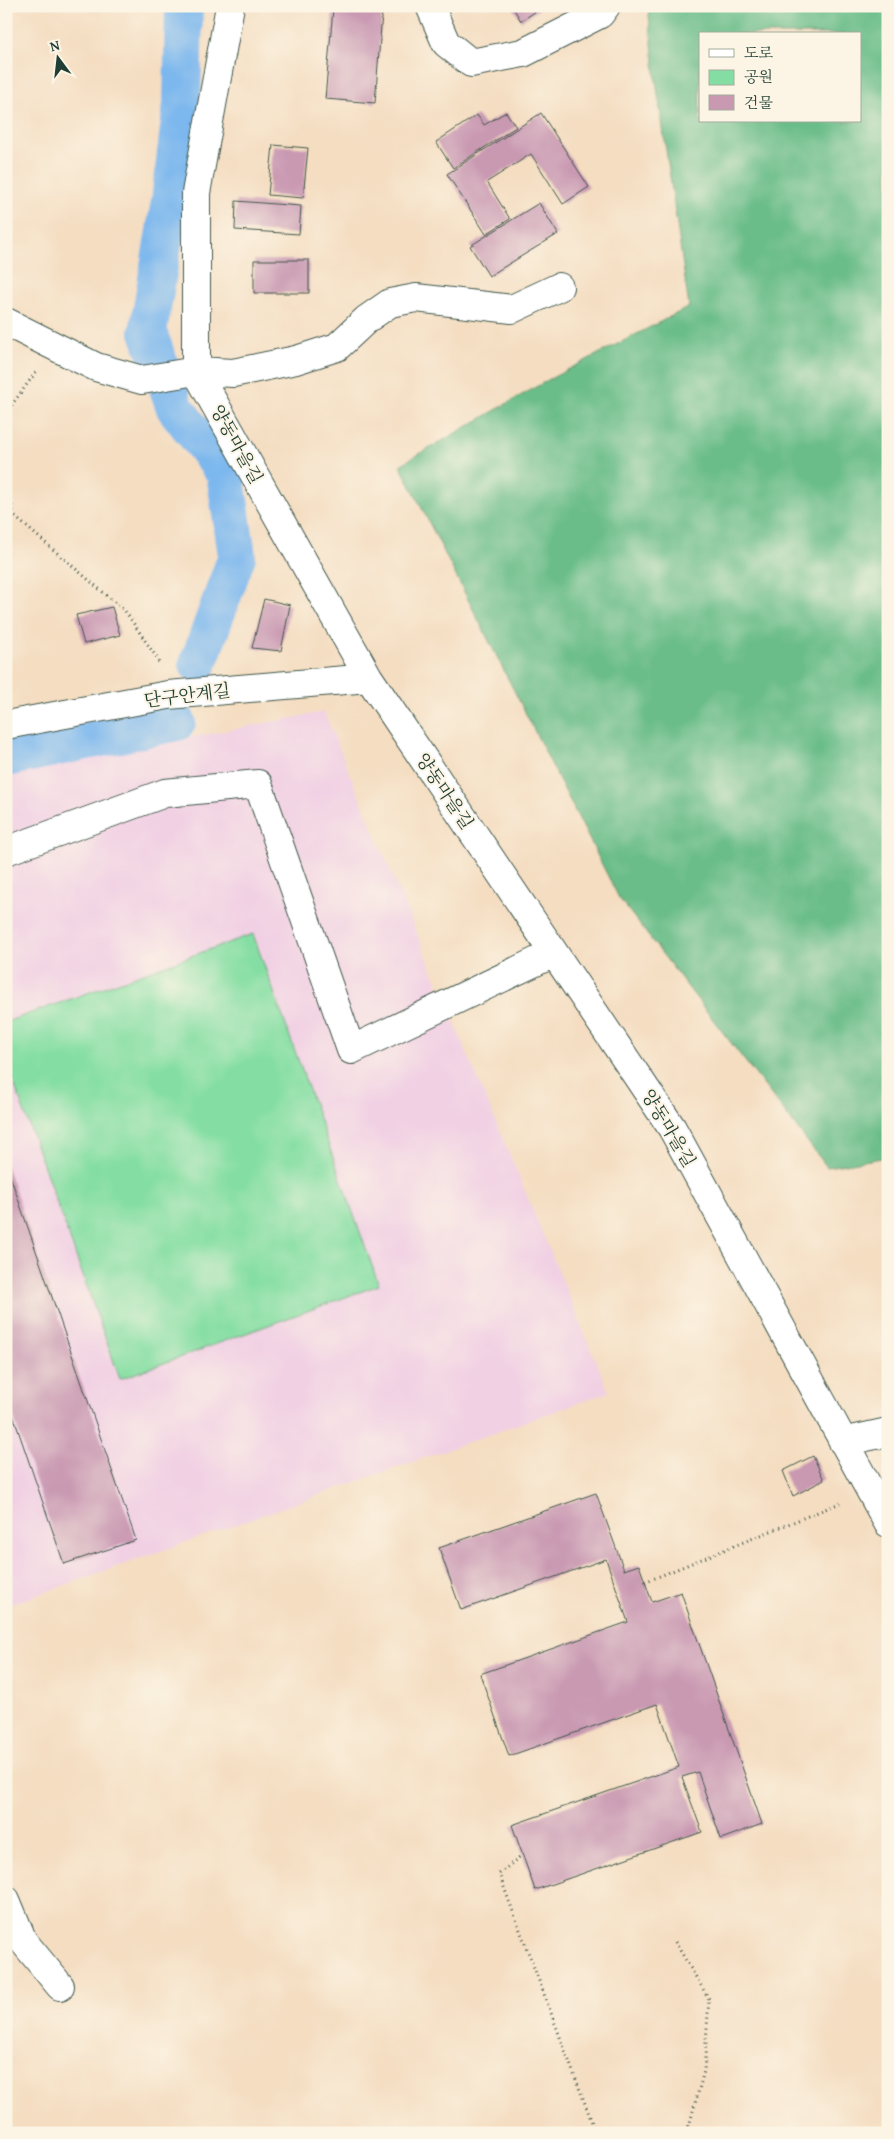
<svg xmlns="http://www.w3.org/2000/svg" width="894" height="2139" font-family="'Gentium Book Plus','Noto Serif KR',serif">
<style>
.built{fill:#f1d0e4}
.green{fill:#84dea3;stroke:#528e6c}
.forest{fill:#6bbd89;stroke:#457d5e;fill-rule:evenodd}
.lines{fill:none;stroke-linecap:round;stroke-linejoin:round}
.canal{stroke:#7cb7ee;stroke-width:38}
.building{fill:#c999b2}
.minor-casing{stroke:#3f5549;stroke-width:30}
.path{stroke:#3f5549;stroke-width:3;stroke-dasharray:1 4;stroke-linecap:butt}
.minor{stroke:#fff;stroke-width:28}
.labels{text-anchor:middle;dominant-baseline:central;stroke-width:4;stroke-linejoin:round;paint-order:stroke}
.street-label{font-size:18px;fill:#1f3d34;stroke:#fcf5e5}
</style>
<rect width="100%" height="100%" fill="#fcf5e5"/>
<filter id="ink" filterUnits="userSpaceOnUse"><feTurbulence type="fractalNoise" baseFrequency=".02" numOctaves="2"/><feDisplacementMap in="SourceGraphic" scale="10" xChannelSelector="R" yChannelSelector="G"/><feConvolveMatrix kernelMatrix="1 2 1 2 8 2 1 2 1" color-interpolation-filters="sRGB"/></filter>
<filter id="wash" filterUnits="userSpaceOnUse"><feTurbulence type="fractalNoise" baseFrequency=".0096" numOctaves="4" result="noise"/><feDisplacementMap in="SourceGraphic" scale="20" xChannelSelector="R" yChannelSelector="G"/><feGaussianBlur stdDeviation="1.12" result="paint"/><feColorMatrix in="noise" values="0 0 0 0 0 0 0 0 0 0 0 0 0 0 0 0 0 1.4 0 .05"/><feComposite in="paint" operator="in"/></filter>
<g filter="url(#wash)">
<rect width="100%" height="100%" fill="#f4ddc1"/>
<path class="built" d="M324 712 609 1392 6 1606V773Z"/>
<path class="green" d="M253 934 379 1285 120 1379 6 1061V1022Z"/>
<path class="forest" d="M648 6H888V1157L827 1167 619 898 400 465 548 380 689 307 656 81ZM700 34H860V121H700Z"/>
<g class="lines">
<path class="canal" d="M184 6 182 104 170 201 148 332 175 408 225 473 237 556 198 664
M6 758 177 722"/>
</g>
<g id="blocks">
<path class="building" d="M512 6H544L521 21Z
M333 9 382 13 375 103 325 99Z
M506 112 516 127 453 168 436 142 477 115 484 125Z
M541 113 589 187 563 204 531 154 487 182 510 219 486 234 447 174Z
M273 145 308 148 303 198 268 195Z
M236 201 301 206 299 234 235 230Z
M539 203 558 234 489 276 470 246Z
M254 260H309V293H254Z
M264 599 290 605 281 651 252 648Z
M112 607 120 635 84 644 76 615Z
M6 1164 136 1540 64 1564 6 1395Z
M813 1456 824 1480 793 1496 783 1471Z
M596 1493 624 1570 639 1565 652 1602 681 1592 762 1824 721 1839 698 1772 682 1777 702 1832 535 1890 512 1825 679 1767 657 1704 509 1756 480 1674 628 1622 606 1559 461 1610 439 1548Z"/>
</g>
</g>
<g filter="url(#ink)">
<use href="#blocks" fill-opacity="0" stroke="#3f5549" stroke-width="1"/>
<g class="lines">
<g class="minor-casing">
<path id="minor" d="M230 6 196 193V371L369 678 672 1128 888 1523
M430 6 446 43 471 63 523 53 600 14 606 6
M6 322 96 367 142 380 196 371 233 373 296 360 337 347 367 319 390 303 416 298 512 309 559 287
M6 725 168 695 369 678
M6 851 165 793 258 784 351 1050 554 953
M843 1442 888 1432
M6 1900 23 1941 60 1986"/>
</g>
<path class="path" d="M6 445 11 406 36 372
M6 481 14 515
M6 513 14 516 125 611 157 658 160 666
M645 1582 840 1503
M523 1854 499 1874 596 2133
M675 1942 709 1999 704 2071 689 2126 690 2133"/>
<use href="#minor" class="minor"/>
</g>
</g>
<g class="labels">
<g class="street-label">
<text transform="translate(237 444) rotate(61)">양동마을길</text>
<text transform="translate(187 695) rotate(-7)">단구안계길</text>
<text transform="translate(445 791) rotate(56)">양동마을길</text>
<text transform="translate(669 1128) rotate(59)">양동마을길</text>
</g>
</g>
<rect width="894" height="2139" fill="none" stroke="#fcf5e5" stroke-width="25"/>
<rect x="699" y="32" width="162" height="90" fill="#fcf5e5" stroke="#a4ab9e"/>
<rect x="709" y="49" width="25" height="8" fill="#ffffff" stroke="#a4ab9e"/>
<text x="744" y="58" font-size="15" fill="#1f3d34">도로</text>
<rect x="709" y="70" width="25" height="15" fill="#84dea3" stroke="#a4ab9e"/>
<text x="744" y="82" font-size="15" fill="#1f3d34">공원</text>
<rect x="709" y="95" width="25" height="15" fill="#c999b2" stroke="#a4ab9e"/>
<text x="744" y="108" font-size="15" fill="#1f3d34">건물</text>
<g transform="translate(58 58) rotate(345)" stroke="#fcf5e5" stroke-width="4" paint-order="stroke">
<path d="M0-4L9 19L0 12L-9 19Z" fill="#1f3d34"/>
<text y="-8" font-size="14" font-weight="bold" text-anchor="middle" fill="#1f3d34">N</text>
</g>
</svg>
